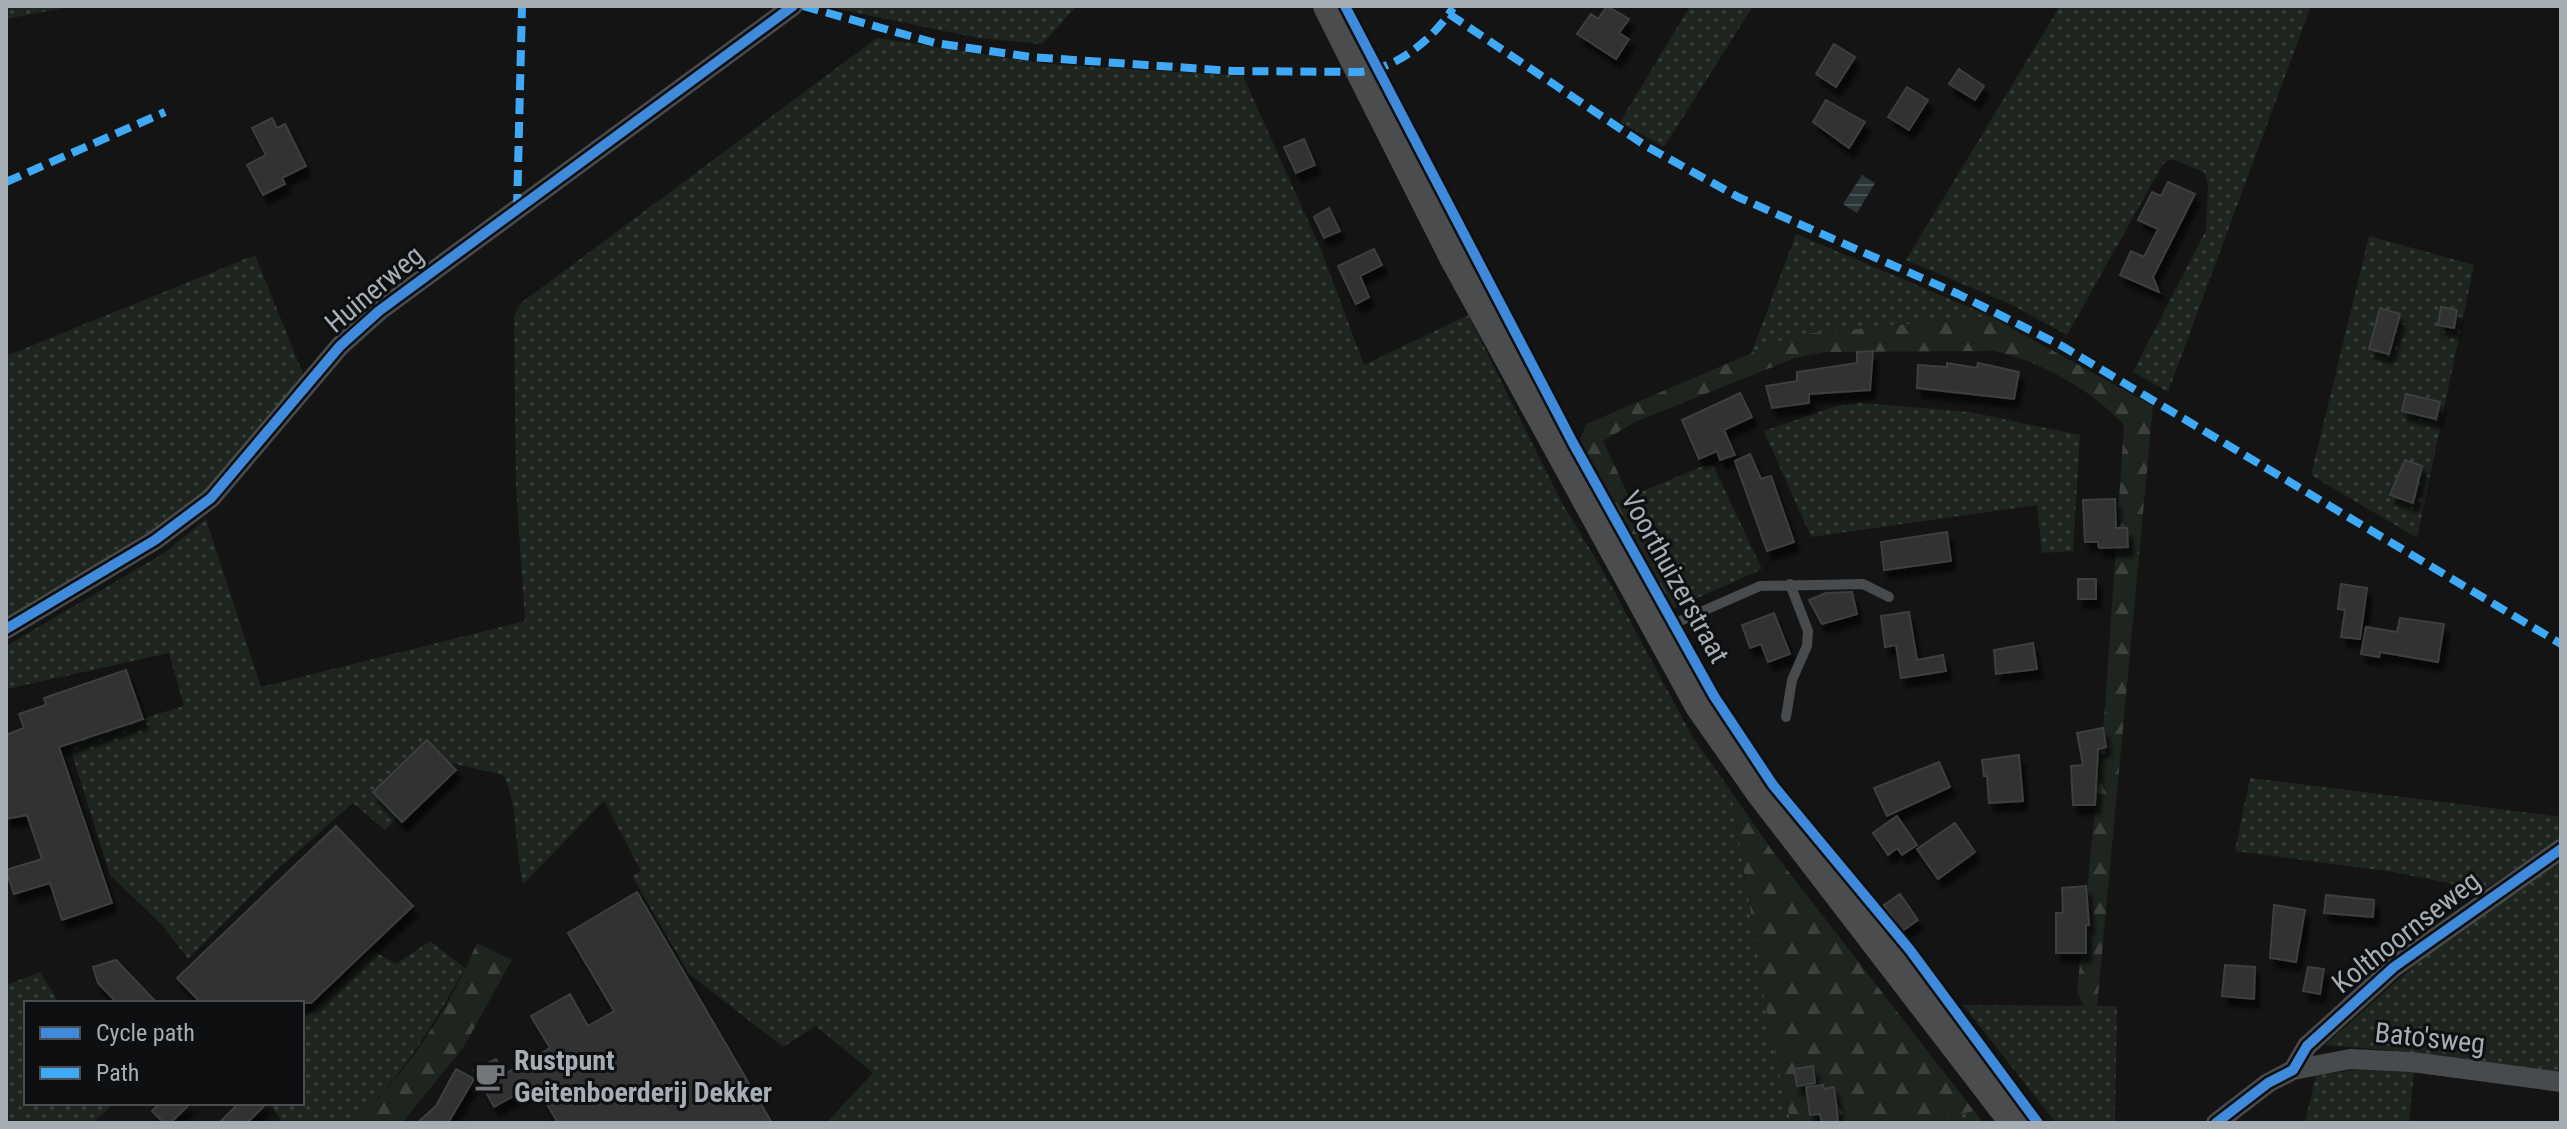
<svg xmlns="http://www.w3.org/2000/svg" width="2567" height="1129" font-family="'Roboto Condensed',sans-serif">
<style>
.grass{fill:url(#grass-dots)}
.forest{fill:url(#forest-firs)}
.water{fill:url(#water-rules)}
.building{fill:#303031;stroke:#3c3f40;stroke-width:2;filter:url(#shadow)}
.lines{fill:none;stroke-linecap:round;stroke-linejoin:round}
.lane{stroke:#484b4d;stroke-width:10}
.street{stroke:#484b4d;stroke-width:20}
.primary{stroke:#4b4c4e;stroke-width:30}
.quiet{stroke:#3fa9f5;stroke-width:8;stroke-dasharray:16 8;stroke-linecap:butt}
.cycleway-casing{stroke:#0e0f10;stroke-width:15}
.cycleway{stroke:#408adc;stroke-width:10}
.labels{text-anchor:middle;dominant-baseline:central;stroke-width:6;stroke-linejoin:round;paint-order:stroke}
.street-label{font-size:28px;fill:#a6adb4;stroke:#0e0f10}
.poi-label{font-size:28px;font-weight:bold;fill:#a6adb4;stroke:#0e0f10;text-anchor:start}
</style>
<defs>
<pattern id="grass-dots" width="8" height="8" patternUnits="userSpaceOnUse" patternTransform="scale(2)"><rect width="8" height="8" fill="#1e241e"/><path d="M2 2h.1M6 6h.1" fill="none" stroke="#3c413c" stroke-width="1.8" stroke-linecap="round"/></pattern>
<pattern id="forest-firs" width="22" height="20" patternUnits="userSpaceOnUse" patternTransform="scale(2)"><rect width="22" height="20" fill="#1e241e"/><path d="M5 1l3.5 6h-7zM16 11l3.5 6h-7z" fill="#3c413c"/></pattern>
<pattern id="water-rules" width="6" height="5" patternUnits="userSpaceOnUse" patternTransform="scale(2)"><rect width="6" height="5" fill="#2c3538"/><path d="M0 2.5h6" fill="none" stroke="#485052"/></pattern>
<filter id="shadow"><feDropShadow dx="5" dy="9" stdDeviation="2" flood-color="#0009"/></filter>
</defs>
<rect width="100%" height="100%" fill="#141414"/>
<path class="grass" d="M6 6H75L6 19Z
M824 6H1077L1042 44 978 38Z
M1690 6H1753L1664 147 1620 122Z
M2060 6H2311L2168 392 2133 372 2206 230 2208 184 2204 172 2172 159 2163 164 2067 335 2010 304 1906 260Z
M877 38 1048 64 1243 76 1322 252 1364 365 1468 315 1562 503 1606 576 1692 736 1731 791 1771 1036 1791 1123H826L873 1073 816 1026 783 1047 688 973 632 876 641 871 604 801 523 884C514 847 519 810 504 775L450 763 385 830 353 803 276 871 188 959 163 926 110 875 68 741 184 706 169 653 7 689 6 646 164 553 206 519 261 687 525 621 516 488 514 316 521 303Z
M1796 234 1990 316 1794 335 1751 354Z
M2369 236 2474 265 2417 538 2311 475Z
M255 255 304 376 267 423 184 513 6 621V356Z
M1861 403 1970 412 2080 435 2073 551 2042 553 2037 505 1811 537 1764 431 1836 406Z
M1705 465H1713L1762 569 1680 606 1629 497Z
M2250 778 2561 817V839L2483 890 2393 872 2235 851Z
M2561 861V1072L2411 1052 2325 1045 2435 947Z
M430 941 465 968C433 1025 401 1079 353 1123H283L269 1103H302V1021L372 950 396 964Z
M40 972 59 1003H26V1103H107L110 1108 92 1123H6V985Z
M1963 1005 2117 1006 2115 1123H2056Z
M2356 1070 2414 1071 2409 1123H2305L2316 1075Z
M1974 1111 1983 1123H1922Z"/>
<path class="forest" d="M1990 316 2153 406 2097 1006H2084L2077 993 2105 708 2124 425C2092 390 2040 361 1994 351L1825 352 1795 358 1635 422 1603 441 1680 606 1670 610 1580 440 1586 424 1794 335Z
M1731 791 1771 849 1974 1111 1922 1123H1791L1771 1036Z
M477 943 512 960 463 1048 402 1123H353C406 1075 449 1009 477 943Z"/>
<path class="water" d="M1862 175 1875 183 1857 213 1843 204Z"/>
<path class="building" d="M1607 6 1629 19 1619 33 1629 39 1616 59 1577 34 1591 14 1598 19Z
M1834 44 1855 57 1836 87 1816 74Z
M1959 69 1984 86 1975 100 1949 84Z
M1907 87 1928 100 1909 130 1888 117Z
M1826 100 1865 122 1849 148 1813 122Z
M272 118 277 128 285 124 306 166 282 178 285 184 263 195 247 165 266 155 252 128Z
M1304 139 1315 165 1296 173 1284 147Z
M2168 182 2195 194 2153 277 2159 292 2120 275 2131 251 2144 257 2158 229 2138 220 2152 192 2161 196Z
M1329 208 1340 231 1324 238 1314 217Z
M1374 249 1382 265 1360 276 1369 297 1356 304 1338 266Z
M2441 307 2457 310 2454 328 2438 325Z
M2380 308 2400 314 2389 354 2369 349Z
M1873 351 1870 390 1809 394V403L1772 408 1766 386 1797 381V372L1857 363V352Z
M1947 363 1977 368 1978 363 2019 372 2014 399 1917 388 1918 365 1947 367Z
M1740 393 1752 417 1724 430 1735 455 1720 460 1717 451 1699 459 1682 420Z
M2406 394 2440 402 2436 419 2402 411Z
M1750 454 1761 479 1771 476 1794 542 1767 551 1735 461Z
M2405 460 2422 466 2413 503 2390 495Z
M2115 499 2116 528H2127L2128 547 2099 548 2098 542H2085L2083 500Z
M1947 532 1951 561 1884 570 1881 542Z
M2078 579H2096V599H2078Z
M2341 584 2367 588 2360 639 2341 637 2345 610 2338 609Z
M1852 592 1857 614 1822 624 1809 600 1826 593Z
M1909 612 1917 660 1943 655 1946 671 1901 678 1896 645 1885 647 1881 616Z
M1774 613 1790 654 1768 662 1761 644 1750 648 1742 625Z
M2400 618 2444 624 2438 662 2380 652 2379 657 2361 654 2366 627 2397 632Z
M2033 643 2037 669 1996 674 1994 650Z
M126 670 143 719 59 747 112 903 62 920 50 883 14 894 6 870 42 859 27 815 6 819V735L24 728 19 714 46 705 44 698Z
M2103 728 2106 747 2098 749 2095 805H2073L2071 766 2083 765 2077 733Z
M427 740 456 770 402 822 373 792Z
M2019 755 2023 801 1989 803 1987 776H1984L1982 760Z
M1939 762 1950 787 1887 816 1874 788Z
M1897 816 1917 845 1902 855 1897 848 1888 855 1873 833Z
M1955 823 1975 852 1938 879 1917 849Z
M336 826 413 906 311 1003H201L177 978Z
M2086 886 2089 925H2086V953H2056V913H2063L2062 888Z
M637 892 772 1123H558L535 1084 494 1107 474 1070 496 1059 505 1074 550 1048 531 1016 570 994 588 1026 614 1011 568 933Z
M1900 894 1918 920 1902 931 1884 905Z
M2326 895 2374 900 2373 917 2324 913Z
M2274 905 2305 910 2296 962 2270 958Z
M116 960 157 1003H117L98 983 93 967Z
M2225 965 2255 967 2254 999 2222 996Z
M2308 967 2324 969 2320 994 2303 991Z
M1813 1066 1815 1083 1797 1086 1794 1069Z
M456 1069 474 1079 448 1123H417L436 1106Z
M1823 1085 1824 1089 1834 1087 1838 1121 1822 1123 1820 1114 1810 1115 1806 1087Z
M160 1103H191L170 1123H164L152 1111Z
M239 1103H267L247 1123H219Z"/>
<g class="lines">
<path class="lane" d="M1662 629 1760 586 1863 584 1889 597
M1786 717 1792 680 1807 646 1808 631 1790 584"/>
<path class="street" d="M6 629 155 540 211 498 340 346 379 311 793 6
M2293 1070 2350 1059 2412 1062 2561 1082
M2216 1123 2268 1083 2293 1070 2307 1046 2394 967 2561 849"/>
<path class="primary" d="M1328 6 1454 257 1700 706 1759 790 2015 1123"/>
<path class="quiet" d="M803 6 935 43 1031 57 1233 71 1360 72C1397 69 1433 39 1453 8
M1449 14 1646 146 1738 197 1958 294 2062 346 2561 644
M6 182 165 112
M517 210 522 6"/>
<g class="cycleway-casing">
<path id="cycleway" d="M1345 6 1573 443 1714 696 1773 785 1910 950 2038 1123
M6 629 155 540 211 498 340 346 379 311 793 6
M2216 1123 2268 1083 2293 1070 2307 1046 2394 967 2561 849"/>
</g>
<use href="#cycleway" class="cycleway"/>
</g>
<defs>
<g id="cafe-bare" transform="scale(2.4)"><path d="M-5.5-4.5H6V0H3Q3 3.5 0 3.5H-2.5Q-5.5 3.5-5.5 0ZM3-3.2v2h1.7v-2ZM-6 4.5H4V6H-6Z" fill="#73777c" stroke="#0e0f10" stroke-width="2.5" paint-order="stroke"/></g>
</defs>
<g fill-rule="evenodd">
<use href="#cafe-bare" x="490" y="1076"/>
</g>
<g class="labels">
<g class="street-label">
<text transform="translate(374 289) rotate(-40)">Huinerweg</text>
<text transform="translate(1675 577) rotate(61)">Voorthuizerstraat</text>
<text transform="translate(2406 932) rotate(-38)">Kolthoornseweg</text>
<text transform="translate(2430 1038) rotate(6)">Bato'sweg</text>
</g>
<g class="poi-label">
<text x="514" y="1060">Rustpunt<tspan x="514" dy="32">Geitenboerderij Dekker</tspan></text>
</g>
</g>
<rect width="2567" height="1129" fill="none" stroke="#a6adb4" stroke-width="16"/>
<rect x="24" y="1001" width="280" height="104" fill="#0e0f10" stroke="#4b4e52" stroke-width="2"/>
<rect x="40" y="1027" width="40" height="12" fill="#408adc" stroke="#4b4e52" stroke-width="2"/>
<text x="96" y="1041" font-size="24" fill="#a6adb4">Cycle path</text>
<rect x="40" y="1067" width="40" height="12" fill="#3fa9f5" stroke="#4b4e52" stroke-width="2"/>
<text x="96" y="1081" font-size="24" fill="#a6adb4">Path</text>
</svg>
